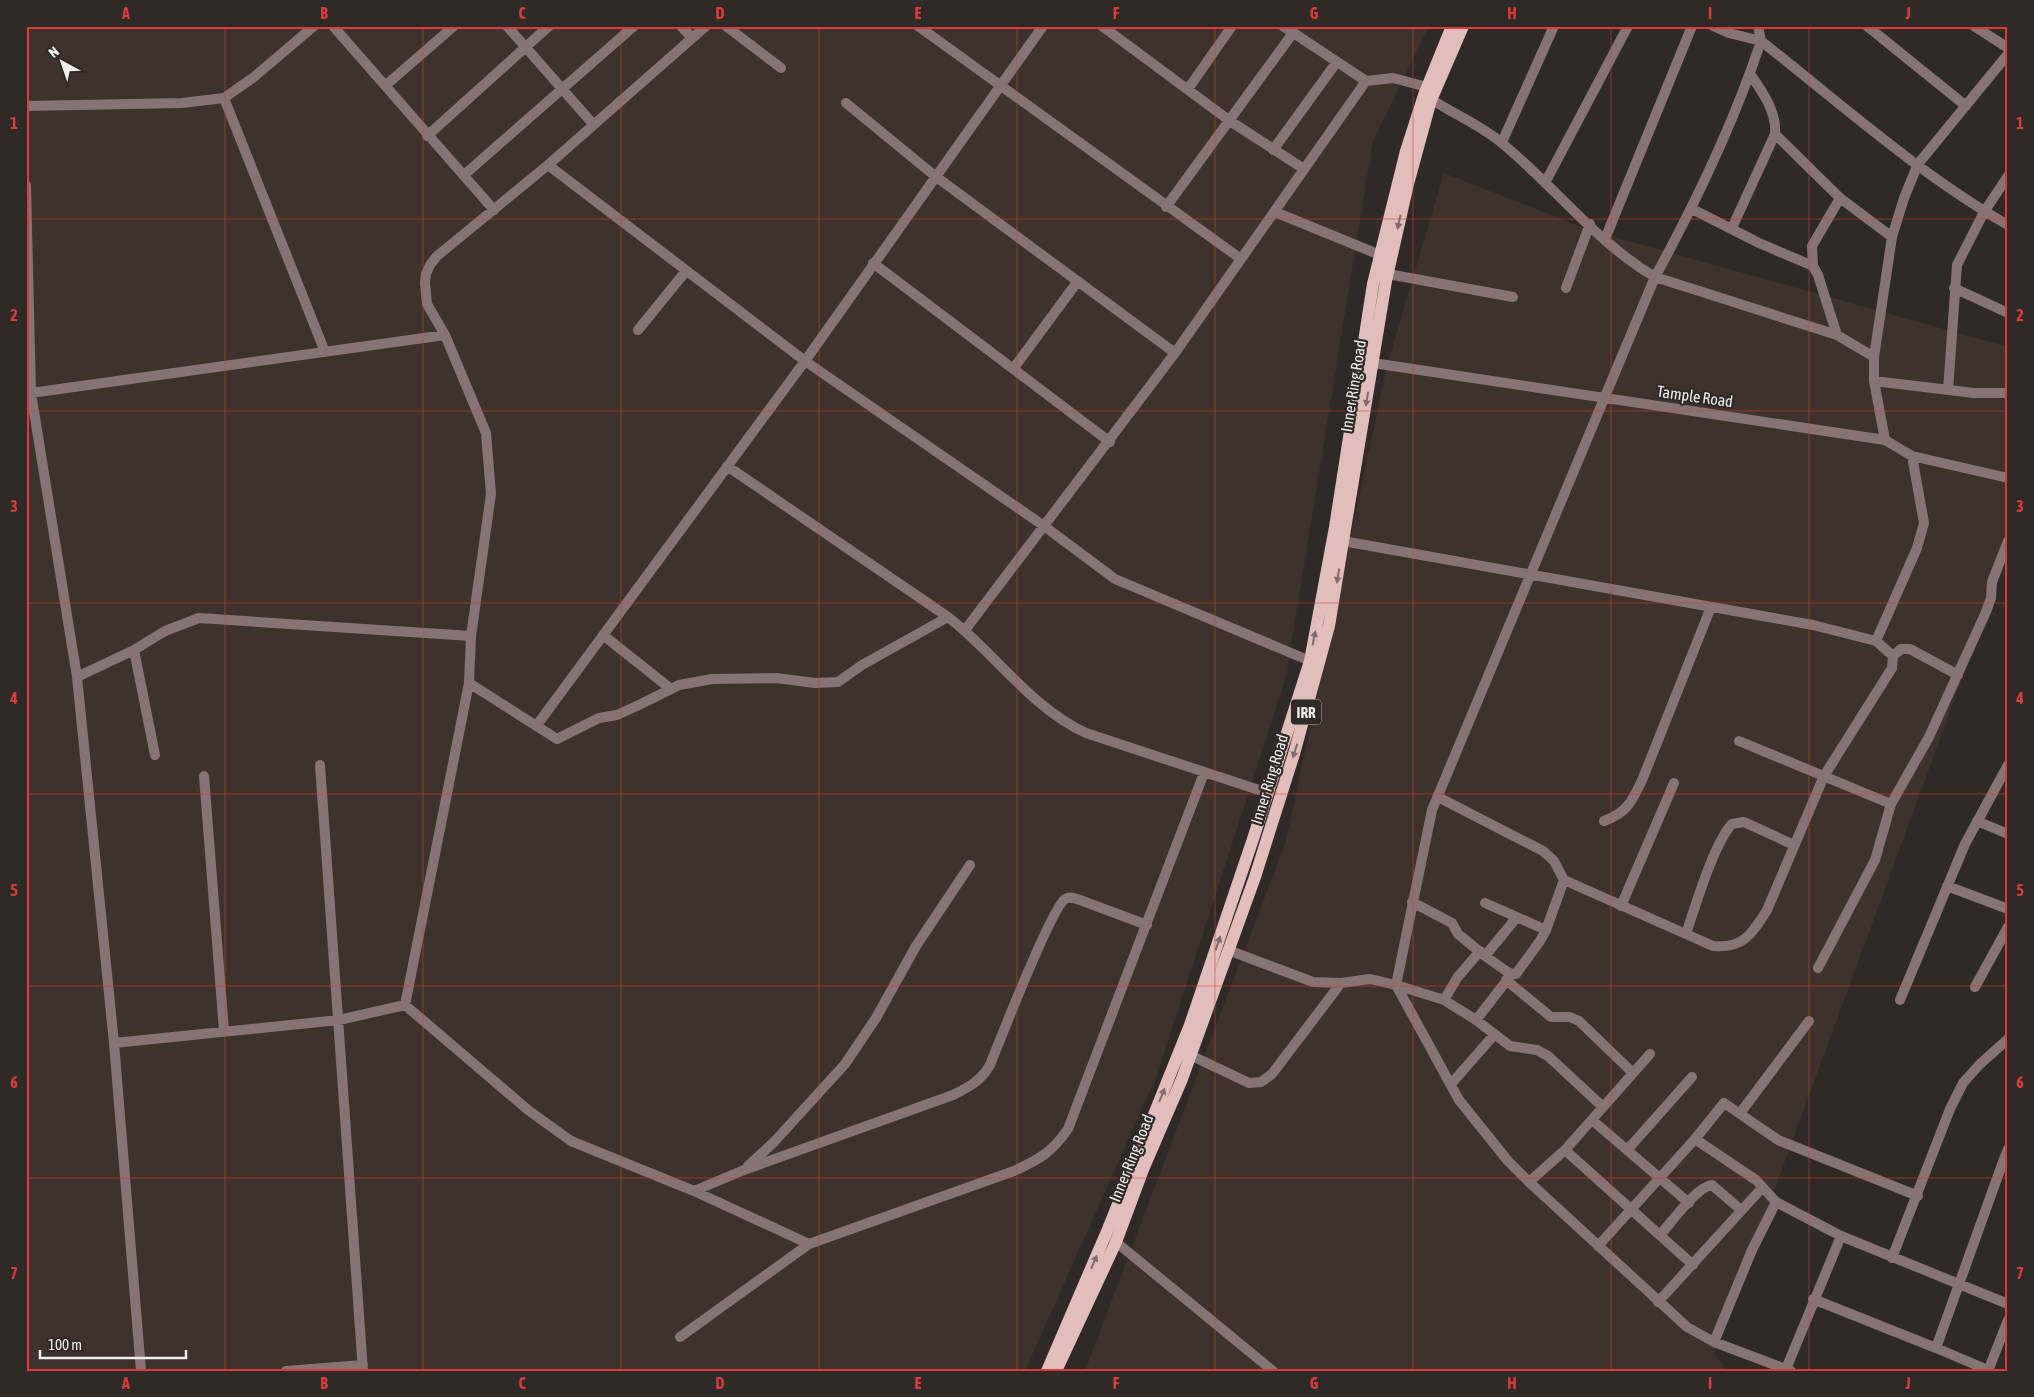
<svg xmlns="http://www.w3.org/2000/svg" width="2034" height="1397" font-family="'Asap Condensed',sans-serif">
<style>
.built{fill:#3e332c}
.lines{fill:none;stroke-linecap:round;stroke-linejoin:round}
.minor{stroke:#867474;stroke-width:10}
.tertiary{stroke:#867474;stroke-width:10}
.primary{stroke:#e1bdbc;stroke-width:12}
.oneway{fill:#806c6a}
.grid{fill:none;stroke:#d93c3c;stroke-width:1;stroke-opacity:0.55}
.labels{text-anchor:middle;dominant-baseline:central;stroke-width:4.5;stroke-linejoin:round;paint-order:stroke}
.shield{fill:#302a27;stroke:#b7b2b0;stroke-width:1}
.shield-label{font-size:15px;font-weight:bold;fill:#f1edeb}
.street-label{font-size:16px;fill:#f1edeb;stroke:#302a27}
.neatline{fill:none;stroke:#d93c3c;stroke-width:2}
.grid-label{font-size:16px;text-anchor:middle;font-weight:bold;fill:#d93c3c}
</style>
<rect width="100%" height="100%" fill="#302a27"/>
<path class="built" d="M26 26H1429L1373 140 1286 677 1157 1075 1025 1371H26Z
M1444 173 1589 230 2008 347V554L1714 1354 1728 1371H1085L1286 841 1387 366Z"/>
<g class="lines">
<path class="minor" d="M333 26 494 210
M507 26 593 124
M681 26 692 38
M726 26 781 68
M918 26 1241 259
M1102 26 1230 121 1304 169
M1283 26 1366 81 1393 78 1427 87
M1758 26 1761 41C1841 104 1919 174 2008 225
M1867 26 1966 106
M1974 26 2008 48
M1750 74C1762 91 1777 112 1775 134L1840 198 1892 237
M386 85 454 26
M1188 89 1232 26
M1425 95C1450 113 1480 124 1503 144 1555 187 1597 243 1655 277L1837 335 1874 357
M224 98 325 352
M846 103 935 176 1175 353
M26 106 182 103 224 98 254 77 314 26
M427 136 549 26
M1502 142 1554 26
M1273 150 1336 63
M548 165 805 361 1044 526 1115 579 1310 661 1315 660
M464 175 634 26
M1545 183 1628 26
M26 185 31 393 77 677 114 1043 141 1371
M1166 207 1293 33
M1692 209 1759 243 1813 266 1818 275 1837 335
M1275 212 1380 255
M1732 228 1775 134
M1605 239 1692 26
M873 263 1110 442
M1813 266 1812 246 1840 198
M1388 274 1513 297
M1566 288 1590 224
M1954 288 2008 313
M638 330 686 271
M1373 363 1885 440 1912 456 2008 478
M1013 369 1078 281
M1874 381 1974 393H2008
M1948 390 1957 265 1984 212 2008 176
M31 393 445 335
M1885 440 1874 381V357L1892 237 1904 198 1918 164 2008 54
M727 466 948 617C996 654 1030 707 1086 733L1268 793
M1343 541 1813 625 1876 641 1893 656 1892 668 1824 776 1767 910C1752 934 1743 949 1713 946L1564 880
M965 630 1175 353 1366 81
M603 635 671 689
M1876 641 1917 548 1924 523 1912 456
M134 650 155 755
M1893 656 1901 649H1910L1958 675
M77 677 134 650 165 631 199 618 471 636
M469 683 557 739 599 718 617 715 641 704 679 685 712 679 776 678 815 683 838 682 862 665 948 617
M537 725 805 361 1043 26
M1739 741 1891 804 1929 737 1986 612 1991 598 1992 582 2008 541
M320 765 363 1371
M204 776 224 1031
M1438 797 1543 851 1554 861 1564 880 1546 930
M1604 821C1627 813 1633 800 1643 778L1711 607
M1977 821 2008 834
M1947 886 2008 909
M1412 902 1452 923 1458 934 1485 956 1509 973 1516 974 1540 941 1546 930 1485 903
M1621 906 1674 783
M1686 934C1695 907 1714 843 1732 824L1744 822 1794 845
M1228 950 1313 982 1341 983 1370 979 1396 985 1459 1100 1508 1161 1529 1182 1687 1327 1714 1342 1791 1371
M1485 956 1517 917
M1818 968 1875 860 1891 804
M1506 980 1551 1017H1570L1579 1021 1633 1073
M1975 987 2008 927
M1444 1000 1457 978 1480 951
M1900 1000 1965 844 2008 765
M405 1005 469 683 471 636 491 494 486 433 445 335 427 304 425 283 426 274 430 265 437 256 548 165 706 26
M1476 1020 1511 975
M114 1043 339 1020 405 1005 528 1110 571 1141 694 1191 809 1244
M1190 1055 1249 1083 1261 1082 1272 1074 1341 983
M1451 1084 1494 1035
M1603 1107 1548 1056 1537 1050 1510 1046 1476 1020 1444 1000 1396 985 1432 810 1655 277C1696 202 1734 123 1761 41L1729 33 1713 26
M1741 1112 1809 1021
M1592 1120 1689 1203
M1695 1139 1756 1180 1776 1202 1841 1236 2008 1304
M1628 1149 1692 1077
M1565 1150 1693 1265
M2004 1159 2008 1149
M748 1166 774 1142 845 1064 876 1018 916 946 970 865
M1529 1182 1565 1150 1650 1054
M694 1191 744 1170 953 1095C969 1087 981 1081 990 1065 1000 1040 1051 909 1065 899 1070 896 1075 898 1080 900L1147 925
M1660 1235C1671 1223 1696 1187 1712 1185L1741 1210
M1598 1246 1695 1139 1724 1103 1778 1140 1918 1196
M1892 1258 1950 1109 1963 1083 1979 1065 2008 1039
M1813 1299 1936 1348
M1658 1302 1762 1188
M680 1337 809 1244 1014 1171C1040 1159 1052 1152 1068 1129L1204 773
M1714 1342 1752 1250 1776 1202
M1786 1369 1841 1236
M1988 1370 1936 1348 2004 1159 2008 1161
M286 1371 363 1365
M1988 1371 2008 1320"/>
<path class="tertiary" d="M1112 1236 1116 1242 1273 1371"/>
<path class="primary" d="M1047 1371 1108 1229 1190 1025 1253 839 1310 661 1335 527 1373 284 1406 151 1424 95 1452 26
M1056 1371 1116 1242 1144 1167 1182 1079 1255 877 1294 754 1329 626 1386 281 1408 184 1431 100 1463 26"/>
</g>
<defs><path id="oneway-solid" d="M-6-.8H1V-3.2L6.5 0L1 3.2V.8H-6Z" transform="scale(1.25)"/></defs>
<g class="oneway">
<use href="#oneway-solid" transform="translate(1399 222) rotate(102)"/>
<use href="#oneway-solid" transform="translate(1367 399) rotate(99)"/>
<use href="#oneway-solid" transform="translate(1338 576) rotate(99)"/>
<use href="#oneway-solid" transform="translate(1314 638) rotate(-79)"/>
<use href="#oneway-solid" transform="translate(1295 751) rotate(107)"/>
<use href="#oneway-solid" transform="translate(1218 943) rotate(-71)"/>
<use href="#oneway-solid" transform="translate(1162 1095) rotate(-68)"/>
<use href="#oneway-solid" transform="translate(1094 1262) rotate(-67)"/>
</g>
<path class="grid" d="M225 26V1371M423 26V1371M621 26V1371M819 26V1371M1017 26V1371M1215 26V1371M1413 26V1371M1611 26V1371M1809 26V1371M26 219H2008M26 411H2008M26 603H2008M26 794H2008M26 986H2008M26 1178H2008"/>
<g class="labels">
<rect class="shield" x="1291" y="699.5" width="30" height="25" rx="4"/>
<g class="shield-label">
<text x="1306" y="712">IRR</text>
</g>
<g class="street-label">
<text transform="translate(1353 386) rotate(-81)">Inner Ring Road</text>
<text transform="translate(1695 396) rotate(8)">Tample Road</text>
<text transform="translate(1269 779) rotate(-73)">Inner Ring Road</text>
<text transform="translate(1131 1158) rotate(-68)">Inner Ring Road</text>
</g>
</g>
<rect width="2034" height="1397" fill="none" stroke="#302a27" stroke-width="55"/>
<g transform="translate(62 62) rotate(320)" stroke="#302a27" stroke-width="4" paint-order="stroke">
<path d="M0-4L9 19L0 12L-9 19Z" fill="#f1edeb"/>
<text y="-8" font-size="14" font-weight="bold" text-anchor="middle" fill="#f1edeb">N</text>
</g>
<path d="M40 1350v8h146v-8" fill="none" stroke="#f1edeb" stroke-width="2.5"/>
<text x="48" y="1350" font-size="15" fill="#f1edeb" stroke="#302a27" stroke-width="4" paint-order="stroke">100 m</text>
<rect x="28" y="28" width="1978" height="1342" class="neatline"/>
<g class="grid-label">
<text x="126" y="19">A</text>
<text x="324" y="19">B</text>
<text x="522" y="19">C</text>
<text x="720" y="19">D</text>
<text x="918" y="19">E</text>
<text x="1116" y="19">F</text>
<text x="1314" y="19">G</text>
<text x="1512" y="19">H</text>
<text x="1710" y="19">I</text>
<text x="1908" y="19">J</text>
<text x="14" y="129">1</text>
<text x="2020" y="129">1</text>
<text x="14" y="321">2</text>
<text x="2020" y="321">2</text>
<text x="14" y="512">3</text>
<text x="2020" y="512">3</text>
<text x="14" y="704">4</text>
<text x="2020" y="704">4</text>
<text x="14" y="896">5</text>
<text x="2020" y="896">5</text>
<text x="14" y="1088">6</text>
<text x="2020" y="1088">6</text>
<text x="14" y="1279">7</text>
<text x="2020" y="1279">7</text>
<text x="126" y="1389">A</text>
<text x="324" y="1389">B</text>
<text x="522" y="1389">C</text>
<text x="720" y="1389">D</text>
<text x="918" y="1389">E</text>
<text x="1116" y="1389">F</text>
<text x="1314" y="1389">G</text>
<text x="1512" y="1389">H</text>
<text x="1710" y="1389">I</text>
<text x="1908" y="1389">J</text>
</g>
</svg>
